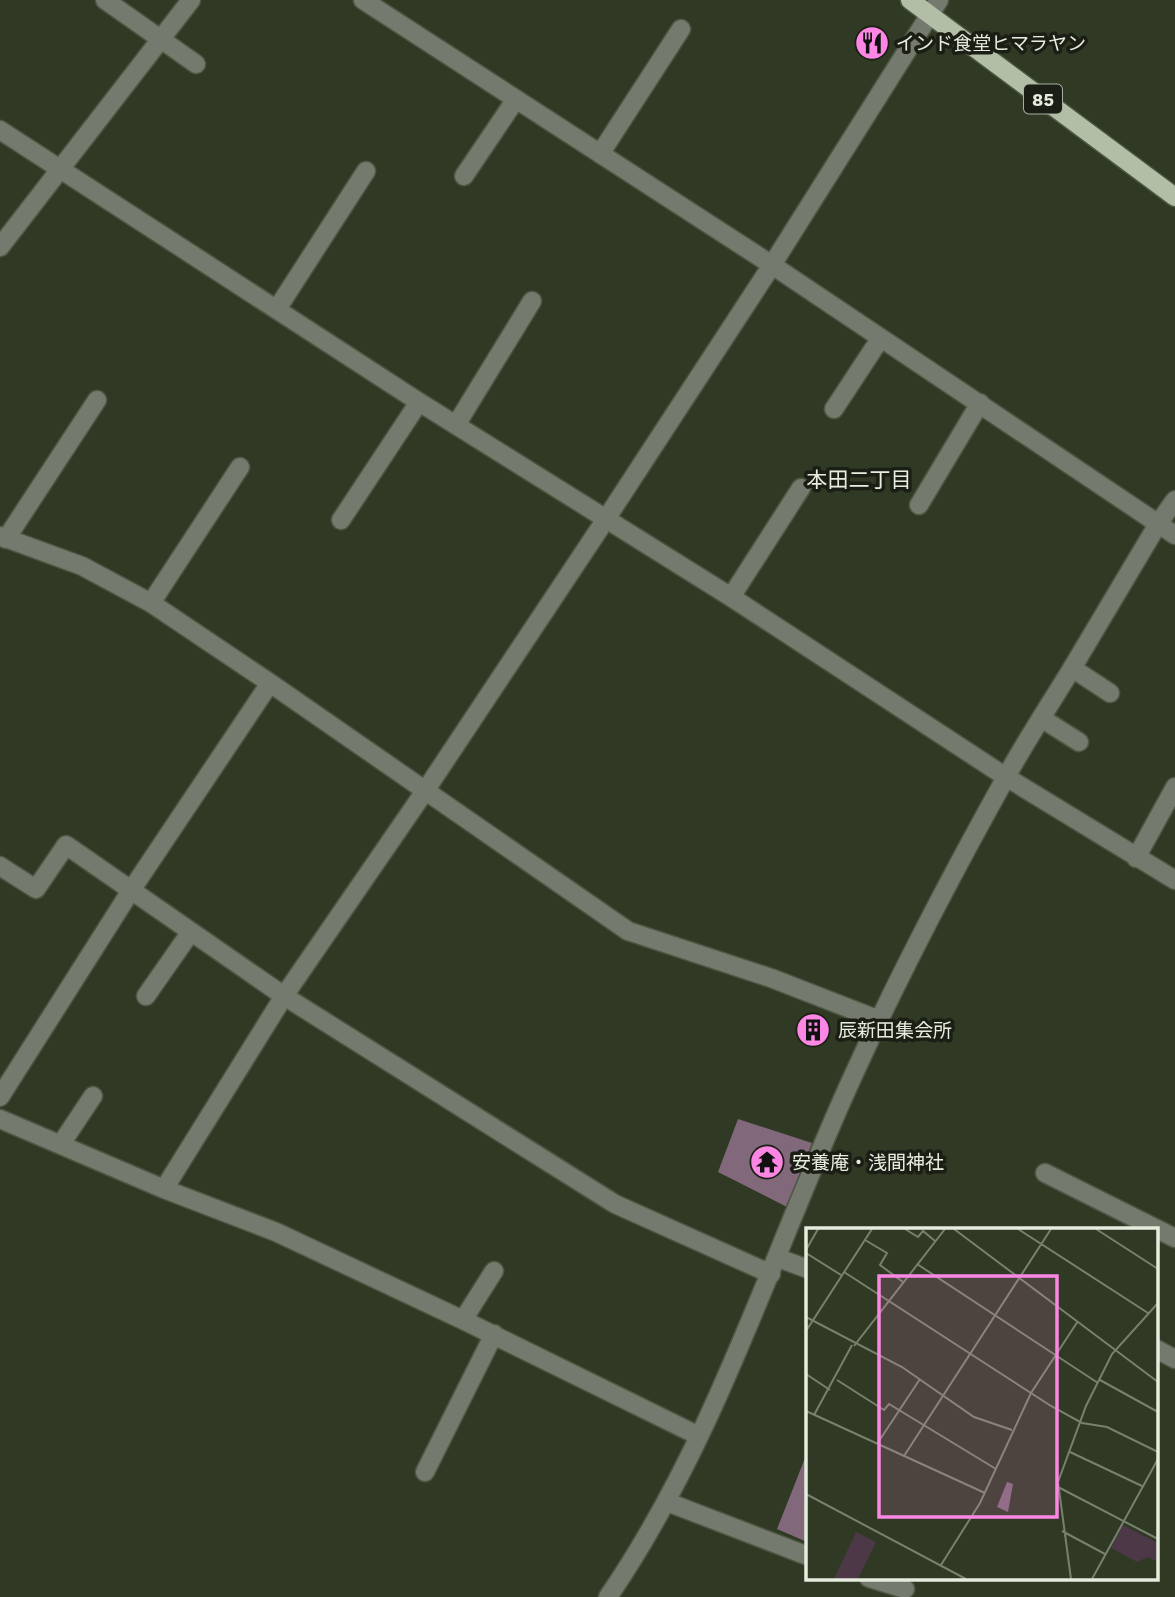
<svg xmlns="http://www.w3.org/2000/svg" width="1175" height="1597" font-family="'Work Sans','Noto Sans JP',sans-serif">
<style>
.forest{fill:#81687a}
.lines{fill:none;stroke-linecap:round;stroke-linejoin:round}
.minor-casing{stroke:#4c5641;stroke-width:21}
.major-casing{stroke:#4c5641;stroke-width:21}
.minor{stroke:#747a6e;stroke-width:18}
.major{stroke:#b3bea6;stroke-width:18}
.labels{text-anchor:middle;dominant-baseline:central;stroke-width:7;stroke-linejoin:round;paint-order:stroke}
.shield{fill:#1a1e14;stroke:#a9aea1;stroke-width:2}
.shield-label{font-size:18px;font-weight:bold;fill:#e6ecde}
.poi-label{font-size:19px;fill:#e6ecde;stroke:#1a1e14;text-anchor:start}
.neighbourhood-label{font-size:21px;fill:#e6ecde;stroke:#1a1e14}
.inset-road{fill:none;stroke:#78816e;stroke-width:2}
.view{fill:#fc86e3;fill-opacity:0.15;stroke:#fc86e3;stroke-width:3.5}
.inset-edge{fill:none;stroke:#e6ecde;stroke-width:3.5}
</style>
<rect width="100%" height="100%" fill="#2f3923"/>
<path class="forest" d="M738 1119 812 1143 787 1207 718 1172Z
M807 1453V1542L777 1529Z"/>
<g class="lines">
<g class="minor-casing">
<path id="minor" d="M105 0 196 64
M363 0 772 265 1175 535
M0 130 419 402 731 597 1006 777 1175 880
M600 154 681 29
M464 176 516 99
M0 247 191 0
M277 309 366 171
M834 409 880 339
M456 425 532 301
M919 505 980 403
M341 520 419 402
M0 536 82 566 151 603 270 683 628 931 771 978 879 1020
M6 539 97 400
M731 597 801 488
M151 603 240 467
M1072 668 1110 693
M1041 718 1079 742
M1136 858 1175 787
M0 866 36 889 66 845 284 996 615 1204 771 1274
M146 996 190 933
M0 1097 130 892 270 683
M0 1119 164 1189 276 1232 463 1320 699 1436
M61 1144 93 1096
M1045 1173 1175 1238
M164 1189 284 996 425 791 606 519 772 265 939 0
M778 1258 808 1269
M463 1320 494 1271
M1156 1349 1175 1359
M425 1472 494 1334
M667 1502 808 1556
M869 1578 905 1589
M608 1597C717 1438 773 1250 853 1076 899 975 951 876 1005 779 1025 742 1049 706 1071 670 1100 621 1129 572 1158 524L1175 500"/>
</g>
<g class="major-casing">
<path id="major" d="M910 0 1175 197"/>
</g>
<use href="#minor" class="minor"/>
<use href="#major" class="major"/>
</g>
<defs>
<g id="restaurant-disc" transform="scale(1.75)"><circle r="9.5" fill="#fc86e3" stroke="#1a1e14"/><path d="M-5-6h1v4h1v-4h1v4h1v-4h1v5L-1.5 .5V6h-2V.5L-5-1ZM5-6V6H3V1.5H1.5Q1.5-4 5-6Z" fill="#111"/></g>
<g id="building-disc" transform="scale(1.75)"><circle r="9.5" fill="#fc86e3" stroke="#1a1e14"/><path d="M-4-6H4V6H1V3H-1V6H-4ZM-2.5-4.3h1.7v1.8h-1.7ZM.8-4.3h1.7v1.8H.8ZM-2.5-1h1.7V.8h-1.7ZM.8-1h1.7V.8H.8Z" fill="#111"/></g>
<g id="temple-disc" transform="scale(1.75)"><circle r="9.5" fill="#fc86e3" stroke="#1a1e14"/><path d="M0-6L5-2H3V0L6.5 2.5H4V6H1.5V3h-3V6H-4V2.5H-6.5L-3 0V-2H-5Z" fill="#111"/></g>
</defs>
<g fill-rule="evenodd">
<use href="#restaurant-disc" x="872" y="43"/>
<use href="#building-disc" x="813" y="1030"/>
<use href="#temple-disc" x="767" y="1162"/>
</g>
<g class="labels">
<rect class="shield" x="1024" y="84.5" width="38" height="29" rx="5"/>
<g class="shield-label">
<text x="1043" y="99">85</text>
</g>
<g class="poi-label">
<text x="896" y="43">インド食堂ヒマラヤン</text>
<text x="838" y="1030">辰新田集会所</text>
<text x="792" y="1162">安養庵・浅間神社</text>
</g>
<g class="neighbourhood-label">
<text x="859" y="479">本田二丁目</text>
</g>
</g>
<g transform="translate(806 1228)">
<rect width="352" height="352" fill="#2f3923"/>
<path d="M317 297 352 315V334L342 329 331 334 305 320ZM50 304 70 314 52 351H28Z" fill="#4c3847"/>
<path d="M201 254 207 256 202 284 191 279Z" fill="#81687a"/>
<path class="inset-road" d="M99 1 112 9 117 3 129 13M148 1 352 154M212 1 342 85M290 1 352 41M59 12 81 25 74 37 97 54M0 22 12 1M0 25 35 47M111 36 292 155M38 44 245 178 276 195 301 199 352 224M0 89 96 139 168 189 206 202M0 103 66 1M48 118 139 1M0 146 24 162M31 152 78 182 83 176 190 241M294 152 352 184M0 183 179 265M8 187 46 117M71 216 114 151M264 224 336 258M98 228 245 1M252 259 352 311M0 266 160 351M256 303 299 326M135 337 174 275 225 165 272 93M265 351 252 254 280 178 306 126 352 75M286 351 352 231"/>
<path class="view" d="M73 48H251V289H73Z"/>
<rect width="352" height="352" class="inset-edge"/>
</g>
</svg>
